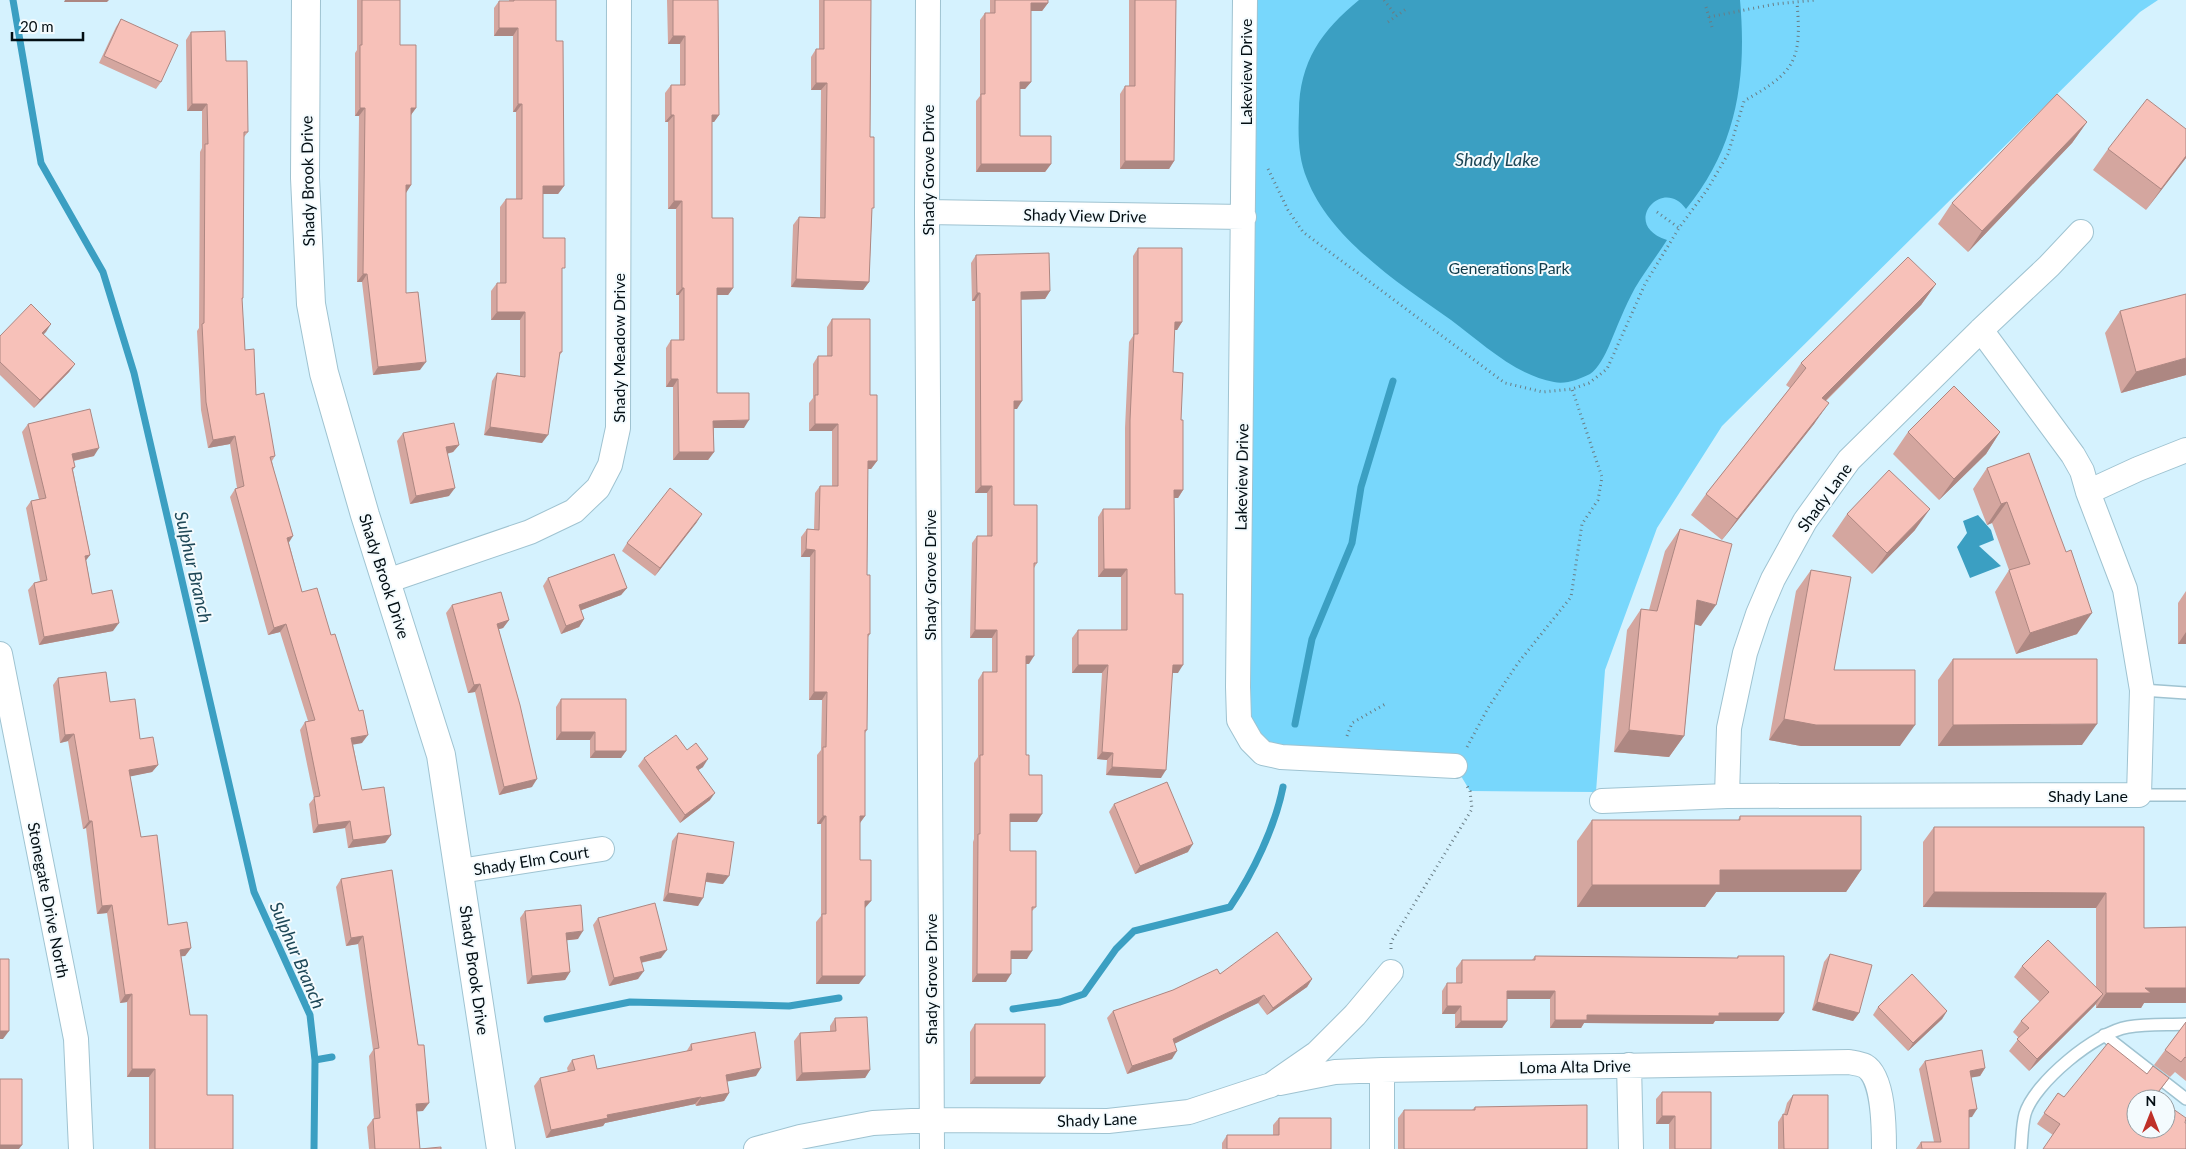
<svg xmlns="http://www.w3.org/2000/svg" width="2186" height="1149" font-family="Lato,sans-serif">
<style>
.green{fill:#78d7fc}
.water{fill:#3b9fc2}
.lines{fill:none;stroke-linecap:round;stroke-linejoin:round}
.stream{stroke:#3b9fc2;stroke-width:7}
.service-casing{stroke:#9fc3d1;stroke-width:14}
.minor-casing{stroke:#9fc3d1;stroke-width:26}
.tertiary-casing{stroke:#9fc3d1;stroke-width:30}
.path{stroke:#697d85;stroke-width:3;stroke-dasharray:1 4;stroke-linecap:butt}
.service{stroke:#fff;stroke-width:11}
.minor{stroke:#fff;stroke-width:24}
.tertiary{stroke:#fff;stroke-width:28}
.wall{fill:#d4a69f}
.shaded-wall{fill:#ad8782}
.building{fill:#f7c1b9;stroke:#ad8782}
.labels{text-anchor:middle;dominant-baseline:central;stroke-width:4;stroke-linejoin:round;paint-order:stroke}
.street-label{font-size:16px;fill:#030e13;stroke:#f4fbfe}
.park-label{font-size:16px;fill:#103c4b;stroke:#f4fbfe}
.water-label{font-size:18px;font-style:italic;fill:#1d4757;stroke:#f4fbfe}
</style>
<rect width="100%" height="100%" fill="#d5f2fe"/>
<path class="green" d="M1245 0H2158L2140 12 1722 426 1657 528 1605 670 1596 792 1470 791 1455 766 1281 757 1239 720Z"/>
<path class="water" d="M1359 0H1740C1747 78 1737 147 1686 209 1663 175 1619 225 1667 240 1657 256 1645 271 1635 288 1625 306 1617 327 1609 346 1605 355 1598 369 1590 374 1580 379 1565 385 1554 382 1515 375 1482 343 1451 320 1401 285 1330 239 1307 179 1298 158 1298 134 1299 112 1299 62 1322 30 1359 0Z
M1978 515 1991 530 1994 540 1979 546 2001 566 1970 578 1957 547 1967 533 1963 521Z"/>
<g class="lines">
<path class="stream" d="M13 0 41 163 103 272 134 373 254 892 310 1015 315 1060 314 1149
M1295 724 1312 639 1352 543 1361 487 1393 381
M1013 1009 1060 1002 1084 994 1116 949 1134 931 1230 907C1253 873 1275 827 1283 787
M547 1019 630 1002 789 1006 839 998
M315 1060 332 1057"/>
<g class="service-casing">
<path id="service" d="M2142 690 2186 693
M2139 795H2186
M2104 1035 2186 1099
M2021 1149C2022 1138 2022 1125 2025 1114 2034 1083 2096 1032 2128 1027 2147 1024 2167 1025 2186 1024"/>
</g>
<g class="minor-casing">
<path id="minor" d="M928 0 927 212 932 1149
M1245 0 1238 687 1239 720 1251 741 1263 753 1281 757 1455 766
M927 212 1244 217
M2088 492 2138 469 2186 450
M387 581 530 532 574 511 598 488 610 465 618 428 619 0
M0 654 76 1039 81 1149
M1727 796 1729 728 1745 653 1758 614 1773 579 1805 521 1849 460 1981 330 2049 266 2081 232
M1602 801 1727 796 2139 795 2142 690 2125 589 2088 492 2082 471 2073 455 1981 330
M460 871 602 849
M1629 1065 1631 1149
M1382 1070V1149
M1280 1083 1335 1072 1382 1070 1849 1062C1854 1063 1861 1064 1865 1066 1884 1077 1884 1130 1884 1149
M756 1149 800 1137 873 1123 931 1120 1108 1121 1189 1112 1271 1085 1317 1053 1355 1015 1391 972"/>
</g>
<g class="tertiary-casing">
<path id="tertiary" d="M306 0 305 178 311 304 324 373 365 515 441 755 501 1149"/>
</g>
<path class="path" d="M1384 0 1396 16
M1706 7 1712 27
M1709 17 1775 4 1816 0
M1388 22 1406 9
M1268 169 1288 210 1303 232 1505 383 1543 392 1572 389 1589 383 1607 369 1645 284 1679 228 1707 190 1728 154 1744 101C1795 72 1802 61 1797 3
M1657 212 1679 228
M1347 736 1352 723 1387 703
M1467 747 1488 708 1518 663 1571 597 1582 524 1598 500 1602 477 1572 389
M1391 949V942L1472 809 1470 791 1467 786"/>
<use href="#service" class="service"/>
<use href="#minor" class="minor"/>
<use href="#tertiary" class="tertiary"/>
</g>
<path class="wall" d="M357 0H400V45L416 108 411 115V185L406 192V293L420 370 373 375 362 282H357L359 116H355V53L357 50Z
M509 0H556V41L564 186 558 194H543V238L562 272V352L559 356 542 443 484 435 492 381 497 373 520 376V320H491V291L497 283H500V207L506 199H516V112H513V36H494V8L499 1H509Z
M667 0H718L719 115 714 122H712V218L733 288 728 295H717V393L744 428H714V452L708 460H673V387H666V348L671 340H679V295H676V209H668V122H665V93L671 85H680V44H668Z
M819 0H871L870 137 872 211 869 282 863 290 791 287 793 225 799 217 820 218 821 90H811V57L816 49H819Z
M990 0H1048V3L1042 11H1031V82L1025 89H1020V136L1051 164 1045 172H976V101L980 96V20L985 13H990Z
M1129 0H1176L1174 161 1169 169H1120V94L1125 86H1129Z
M121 19 161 82 156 89 99 63 116 27Z
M191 32 226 61 248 132 244 137 243 298 242 300 245 350 256 395 275 456 272 461 289 543 302 592 331 635 362 743 353 744 362 790 391 835 385 843 348 848 345 828 313 833 309 804 314 798 300 730 305 722 308 721 280 632 268 635 230 497 235 489 237 488 230 444 208 448 201 410 197 331 199 328 200 152 202 148V111H187L186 40Z
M2087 122 2072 143 1968 252 1938 224 1952 203Z
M2186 129V158L2146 210 2093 170 2108 149Z
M1138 248 1182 322 1177 330H1174L1173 372 1181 420 1183 490 1178 498H1174L1175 594 1178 673H1172L1161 778 1106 775 1107 760 1097 759 1102 673H1072V638L1078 630H1121V577H1098V517L1103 509H1125V428L1129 342 1133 336V256Z
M976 255 1050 291 1045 299H1021L1017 409H1014V505L1037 563 1034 568 1029 664H1026V755L1037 822H1010V851L1036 907 1032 911 1027 959H1011L1006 982H972L973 842 974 839V763L978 757V680L983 672H992V638H970L972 543 977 536H987V493H975V301H972L971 263Z
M1936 284 1921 305 1826 401 1814 424 1722 540 1691 515 1706 494 1790 388 1786 385 1801 363Z
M2120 311 2186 375 2121 393 2105 333Z
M832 319 870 395 877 461 871 469H868L867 575 870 634 868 637 867 730 865 733V816L860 823V860L865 908 859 984H816V922L821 916V824H817V755L821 750 822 700H809L810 557H801V537L807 529 814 530 815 493 820 486H832V431H809V403L813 398V364L818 356H827V327Z
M51 324 43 334 75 364 69 372 34 408 0 375V336Z
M28 424 94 456 74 461 75 467 73 470 90 555 86 560 92 594 113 631 39 645 28 590 34 583 40 581 26 508 31 501 39 499 22 432Z
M1908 432H2000L1986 454 1939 500 1893 454Z
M403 433 459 445 453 452 447 454 449 496 410 504 397 441Z
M2029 453 2077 634 2016 654 1995 592 2009 570 1992 523 1987 525 1973 489 1987 468Z
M1847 514 1915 530 1872 574 1832 536Z
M697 522 655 576 622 551 627 543Z
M1680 529 1701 626 1695 624 1684 736 1669 757 1614 752 1627 630 1641 609 1649 610 1665 551Z
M1811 570 1834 670 1900 746H1801L1769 740 1796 591Z
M548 578 627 588 621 595 581 610 584 619 579 627 561 634 543 586Z
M2186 591V644H2178V603Z
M452 605 509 620 503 628 499 629 532 787 499 795 475 692 468 693 446 613Z
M1953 659 2082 745 1938 746V680Z
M58 678 110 702 140 739 158 765 152 772 130 776 141 837 168 925 191 948 185 956H181L190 1015 207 1095 233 1149H149V1077H127V1002L120 1003 107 913 97 914 86 828 83 829 68 741 60 743 53 685Z
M561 699 626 751 621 758H590V740H556V707Z
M687 750 703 767 698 770 710 800 680 823 638 766 644 758Z
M1114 804 1188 852 1135 874 1109 812Z
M1740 816 1861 870 1846 892H1716L1705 907H1577V841L1592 820H1738Z
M1934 827H2144V928L2186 927V868V1003H2144L2141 1008H2096V1004L2029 1071 2009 1051 2019 1038 2013 1032 2021 1021 2040 1002 2014 977 2022 966 2096 987V908L1923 907V842Z
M678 833 723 884 706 882 698 906 663 901 672 841Z
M392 870 423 1111H417L420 1149H441H369L367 1127 373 1119H374L369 1056 373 1050 358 944 346 946 336 887 341 879Z
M525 911 578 939 567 940 570 972 565 980 527 984 520 918Z
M598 918 661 958 641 963 638 979 609 986 593 925Z
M1830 954 1859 1013 1853 1021 1812 1010 1824 962Z
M1535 956 1737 958 1738 956 1784 1013 1778 1021H1715L1713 1024 1584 1023 1581 1028H1550V999H1507V1021L1502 1028H1455V1014H1442V991L1447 983H1456V968L1462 960H1532Z
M1220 974 1312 979 1307 987 1267 1015 1258 1003 1175 1043 1172 1059 1127 1074 1107 1018 1113 1011Z
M1878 1007 1947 1011 1942 1019 1908 1051 1873 1015Z
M835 1018 870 1070 865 1078 796 1081 794 1041 800 1033 830 1032V1026Z
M2186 1022V1081L2175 1072 2170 1077 2154 1065Z
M975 1024 1040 1084H970V1032Z
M691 1044 756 1076 727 1081 729 1093 724 1101 696 1106 695 1104 605 1123 603 1126 546 1138 534 1086 540 1078 568 1072 567 1068 572 1060 597 1069 686 1052Z
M1925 1061 1985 1068 1980 1076 1971 1077 1972 1117H1969V1149H1916L1921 1142H1934L1919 1069Z
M2147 1074 2169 1078 2156 1096 2053 1135 2037 1124 2058 1093 2064 1097Z
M1662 1092 1711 1149H1669V1124H1656V1099Z
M1793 1095 1828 1149H1778V1122L1783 1114H1784L1787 1103Z
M1475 1107 1587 1149H1398V1118L1404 1110H1472Z
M1279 1118 1331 1149H1222V1143L1227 1135H1273V1125Z"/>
<path class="shaded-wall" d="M65 0H109L107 2H64Z
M1031 3H1048L1042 11H1025Z
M499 28H518L513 36H494Z
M673 36H685L680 44H668Z
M1020 82H1031L1025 89H1014Z
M816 83H827L821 90H811Z
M192 104H207L202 111H187Z
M518 104H522L516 112H513Z
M360 108H365L359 116H355Z
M411 108H416L410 116Z
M671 115H674L668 122H665Z
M712 115H719L714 122H706Z
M2087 122 2072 143 1968 252 1982 231Z
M2186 156V158L2146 210 2161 189Z
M1125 161H1174L1169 169H1120Z
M981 164H1051L1045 172H976Z
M406 185H411L406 193Z
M543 186H564L558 194H538Z
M674 201H682L676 209H668Z
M363 274H367L362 282H357Z
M796 279 869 282 863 290 791 287Z
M1936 284 1921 305 1807 419 1822 398Z
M682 288H684L679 295H676Z
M717 288H733L728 295H712Z
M1050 291 1045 299 1016 300 1021 292Z
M977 293H980L975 301H972Z
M497 312H525L520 320H491Z
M1175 322H1182L1177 330H1169Z
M51 324 46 332 37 341 42 333Z
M2186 358V375L2121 393 2136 372Z
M426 362 420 370 373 375 378 367Z
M75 364 69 372 34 408 40 400Z
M671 379H678L673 387H666Z
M1014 401H1022L1017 409H1008Z
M1829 403 1814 424 1722 540 1737 519Z
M749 420 744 428H708L713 421Z
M815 424H838L832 431H809Z
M490 427 548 435 542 443 484 435Z
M2000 432 1986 454 1939 500 1954 479Z
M235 436 230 444 208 448 213 440Z
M459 445 453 452 440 455 446 447Z
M99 448 94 456 67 462 72 454Z
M679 452H714L708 460H673Z
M868 461H877L871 469H863Z
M981 486H992L987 493H975Z
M455 488 449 496 410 504 416 496Z
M1174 490H1183L1178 498H1169Z
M2007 502 1992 523 1987 525 2001 504Z
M1930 509 1915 530 1872 574 1887 553Z
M702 514 697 522 655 576 660 568Z
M293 536 288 544 287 538Z
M806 549 815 550 810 557H801Z
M90 555 84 563 85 556Z
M1104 569H1127L1121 577H1098Z
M627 588 621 595 574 613 579 605Z
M1697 600 1716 605 1701 626 1683 621Z
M2092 613 2077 634 2016 654 2030 633Z
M584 619 579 627 561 634 566 626Z
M509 620 503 628 492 631 497 624Z
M119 623 113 631 39 645 44 637Z
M286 624 280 632 268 635 274 628Z
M975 630H997L992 638H970Z
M2186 632V644H2178Z
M1026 656H1034L1029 664H1021Z
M1078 665H1108L1102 673H1072Z
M1173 665H1183L1178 673H1167Z
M480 684 475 692 468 693 474 685Z
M814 692H827L822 700H809Z
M1784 719 1915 725 1900 746H1801L1769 740Z
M2097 724 2082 745 1938 746 1953 725Z
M1629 730 1684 736 1669 757 1614 752Z
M561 732H595L590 740H556Z
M74 734 68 741 60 743 65 735Z
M368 735 362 743 346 746 351 738Z
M595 751H626L621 758H590Z
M1102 752 1113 753 1107 760 1097 759Z
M708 759 703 767 691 775 696 767Z
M158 765 152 772 123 778 129 770Z
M1112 767 1166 770 1161 778 1106 775Z
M537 779 532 787 499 795 504 787Z
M715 793 710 800 680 823 685 815Z
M1010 814H1042L1037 822H1005Z
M823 816H826L821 824H817Z
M860 816H865L859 824Z
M89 821H92L86 828 83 829Z
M350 821 345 828 313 833 318 825Z
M391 835 385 843 348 848 353 840Z
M1193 844 1188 852 1135 874 1140 866Z
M1720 870H1861L1846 892H1716L1705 907H1577L1592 885Z
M707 873 729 876 723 884 702 881Z
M1934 892 2106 893 2096 908 1923 907Z
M668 893 703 898 698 906 663 901Z
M865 901H871L865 908H859Z
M112 905 107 913 97 914 102 906Z
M583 931 578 939 561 941 566 933Z
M363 936 358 944 346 946 351 938Z
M191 948 185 956 175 957 180 950Z
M667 950 661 958 634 964 640 957Z
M1011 951H1032L1027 959H1006Z
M644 971 638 979 609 986 614 978Z
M570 972 565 980 527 984 532 976Z
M977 974H1011L1006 982H972Z
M822 976H865L859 984H816Z
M1312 979 1307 987 1267 1015 1273 1008Z
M2145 988H2186V1003H2144L2141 1008H2096L2106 993Z
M1507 991H1555L1550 999H1502Z
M132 994 127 1002 120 1003 125 995Z
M2103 994 2095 1005 2029 1071 2037 1059Z
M1264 995 1258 1003 1168 1047 1173 1039Z
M1817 1002 1859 1013 1853 1021 1812 1010Z
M1447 1006H1461L1455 1014H1442Z
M1947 1011 1942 1019 1908 1051 1913 1043Z
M1719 1013H1784L1778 1021H1715L1713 1024 1584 1023 1581 1028H1550L1555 1020 1587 1015Z
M1461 1021H1507L1502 1028H1455Z
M0 1031H9L3 1039H0Z
M1177 1051 1172 1059 1127 1074 1132 1066Z
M761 1068 756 1076 720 1083 726 1075Z
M1985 1068 1980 1076 1964 1079 1970 1071Z
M132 1069H155L149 1077H127Z
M870 1070 865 1078 796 1081 802 1073Z
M975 1077H1045L1040 1084H970Z
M729 1093 724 1101 696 1106 701 1098Z
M701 1097 695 1104 605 1123 603 1126 546 1138 551 1130 607 1115Z
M429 1103 423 1111 411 1112 416 1104Z
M1977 1109 1972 1117 1964 1118 1969 1110Z
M1662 1116H1675L1669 1124H1656Z
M0 1145H22L19 1149H0Z"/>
<path class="building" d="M362 0H400V45H416V108H411V185H406V293L418 292 426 362 378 367 367 274H363L365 108H360V45H362Z
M514 0H556V41H563L564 186H543V238H565V268H562V352H560L548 435 490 427 497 373 525 377V312H497V283H506V199H522V104H518V28H499V1H514Z
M673 0H718L719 115H712V218H733V288H717V393H749V420L713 421 714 452H679L678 379H671V340H684V288H682V201H674V115H671V85H685V36H673Z
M824 0H871L870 137H874V208H872L869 282 796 279 799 217 825 218 827 83H816V49H824Z
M995 0H1048V3H1031V82H1020V136H1051V164H981V94H985V13H995Z
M1135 0H1176L1174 161H1125V86H1135Z
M121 19 178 45 161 82 104 56Z
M225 31 226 61H247L248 132H244L243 298H242L245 350 254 349 256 395 264 393 275 456 270 457 293 536 287 538 302 592 317 588 331 635 335 634 359 711 363 710 368 735 351 738 362 790 384 787 391 835 353 840 350 821 318 825 314 797 320 796 305 722 315 720 286 624 274 628 235 489 244 486 235 436 213 440 206 402 202 324 204 323 205 144H208L207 104H192L191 32Z
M2057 94 2087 122 1982 231 1952 203Z
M2147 99 2186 129V156L2161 189 2108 149Z
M1138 248H1182V322H1175L1173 372 1183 373 1181 420H1183V490H1174L1175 594H1183V665H1173L1166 770 1112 767 1113 753 1102 752 1108 665H1078V630H1127V569H1104L1103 509H1130V420L1134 334H1138Z
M1049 253 1050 291 1021 292 1022 401H1014V505H1037V563H1034V656H1026V755H1029V775H1042V814H1010V851H1036V907H1032V951H1011V974H977L978 834H980V755H983V672H997V630H975L977 536H992V486H981L980 293H977L976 255Z
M1908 257 1936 284 1822 398 1829 403 1737 519 1706 494 1806 368 1801 363Z
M2186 294V358L2136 372 2120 311Z
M31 304 51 324 42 333 75 364 40 400 0 362V336Z
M832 319H870V395H877V461H868L867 575H870V634H868L867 730H865V816H860V860H871V901H865V976H822V914H826V816H823V747H826L827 692H814L815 550 806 549 807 529 819 530 820 486H838V424H815V395H818V356H832Z
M1954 386 2000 432 1954 479 1908 432Z
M90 409 99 448 72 454 75 467 72 468 90 555 85 556 92 594 112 590 119 623 44 637 34 583 47 580 31 501 46 498 28 424Z
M454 423 459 445 446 447 455 488 416 496 403 433Z
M2029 453 2066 552 2071 550 2092 613 2030 633 2009 570 2030 564 2007 502 2001 504 1987 468Z
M1889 470 1930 509 1887 553 1847 514Z
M670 488 702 514 660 568 627 543Z
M1680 529 1732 544 1716 605 1697 600 1684 736 1629 730 1641 609 1657 611Z
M614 554 627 588 579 605 584 619 566 626 548 578Z
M1811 570 1851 577 1834 670H1915V725H1816L1784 719Z
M501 592 509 620 497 624 520 705 537 779 504 787 480 684 474 685 452 605Z
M1953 659H2097V724L1953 725Z
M106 672 110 702 135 699 140 739 153 737 158 765 129 770 141 837 157 835 168 925 187 922 191 948 180 950 190 1015H207V1095H233V1149H155V1069H132V994L125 995 112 905 102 906 92 821H89L74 734 65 735 58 678Z
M561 699H626V751H595V732H561Z
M676 735 687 750 696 743 708 759 696 767 715 793 685 815 644 758Z
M1167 782 1193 844 1140 866 1114 804Z
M1740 816H1861V870H1720V885H1592V820H1740Z
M1934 827H2144V928L2186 927V988H2145L2151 993H2106V893L1934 892Z
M678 833 734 842 729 876 707 873 703 898 668 893Z
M392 870 418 1045H424L429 1103 416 1104 420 1149 441 1147V1149H375L373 1119 380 1118 374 1049 379 1048 363 936 351 938 341 879Z
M655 903 667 950 640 957 644 971 614 978 598 918Z
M581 905 583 931 566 933 570 972 532 976 525 911Z
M1277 932 1312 979 1273 1008 1264 995 1173 1039 1177 1051 1132 1066 1113 1011 1173 990 1217 969 1220 974Z
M2048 940 2103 994 2037 1059 2017 1039 2029 1028 2021 1021 2049 992 2022 966Z
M1830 954 1872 965 1859 1013 1817 1002Z
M1535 956 1738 958V956H1784V1013H1719V1016L1587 1015V1020H1555V991H1507V1021H1461V1006H1447V983H1462V960H1535Z
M0 959H9V1031H0Z
M1912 974 1947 1011 1913 1043 1878 1007Z
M867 1017 870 1070 802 1073 800 1033 836 1031 835 1018Z
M2186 1022V1058L2185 1057 2181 1062 2165 1050Z
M975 1024H1045V1077H975Z
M755 1032 761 1068 726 1075 729 1093 701 1098V1097L607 1115 608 1118 551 1130 540 1078 575 1070 572 1060 594 1055 597 1069 692 1050 691 1044Z
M2108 1043 2147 1074 2153 1066 2169 1078 2155 1096 2160 1099H2136V1129H2166V1104L2186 1118 2185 1123H2186V1149H2043L2060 1124 2044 1113 2058 1093 2064 1097Z
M1982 1050 1985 1068 1970 1071 1977 1109 1969 1110V1149H1922L1921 1142H1941L1925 1061Z
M0 1079H22V1145H0Z
M1662 1092H1711V1149H1675V1116H1662Z
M1793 1095H1828V1149H1784L1783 1114 1787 1115Z
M1587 1105V1149H1404V1110H1475V1107Z
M1279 1118H1331V1149H1227V1135H1279Z"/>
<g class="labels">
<g class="street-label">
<text transform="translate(1245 72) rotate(-90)">Lakeview Drive</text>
<text transform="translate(927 170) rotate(-90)">Shady Grove Drive</text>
<text transform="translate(307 181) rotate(-91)">Shady Brook Drive</text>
<text transform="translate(1085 215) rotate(1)">Shady View Drive</text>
<text transform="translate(618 348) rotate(-90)">Shady Meadow Drive</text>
<text transform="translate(1241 477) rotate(-89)">Lakeview Drive</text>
<text transform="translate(1824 497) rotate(-54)">Shady Lane</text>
<text transform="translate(929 575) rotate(-90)">Shady Grove Drive</text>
<text transform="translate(385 576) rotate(72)">Shady Brook Drive</text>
<text x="2088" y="795">Shady Lane</text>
<text transform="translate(531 860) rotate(-9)">Shady Elm Court</text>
<text transform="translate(49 900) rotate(79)">Stonegate Drive North</text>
<text transform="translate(475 970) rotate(82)">Shady Brook Drive</text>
<text transform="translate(930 979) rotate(-90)">Shady Grove Drive</text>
<text transform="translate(1575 1066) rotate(-1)">Loma Alta Drive</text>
<text transform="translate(1097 1119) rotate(-2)">Shady Lane</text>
</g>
<g class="park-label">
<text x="1509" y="267">Generations Park</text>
</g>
<g class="water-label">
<text x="1497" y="159">Shady Lake</text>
<text transform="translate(194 567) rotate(77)">Sulphur Branch</text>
<text transform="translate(298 955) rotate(67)">Sulphur Branch</text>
</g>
</g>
<g transform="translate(2151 1114)"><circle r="24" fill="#f4fbfe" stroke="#949ca0"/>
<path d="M0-4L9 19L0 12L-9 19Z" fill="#bf3129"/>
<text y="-8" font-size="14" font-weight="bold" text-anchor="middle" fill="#030e13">N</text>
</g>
<path d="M12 32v8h71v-8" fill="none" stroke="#030e13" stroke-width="2.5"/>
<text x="20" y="32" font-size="15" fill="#030e13" stroke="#f4fbfe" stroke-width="4" paint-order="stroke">20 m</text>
</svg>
